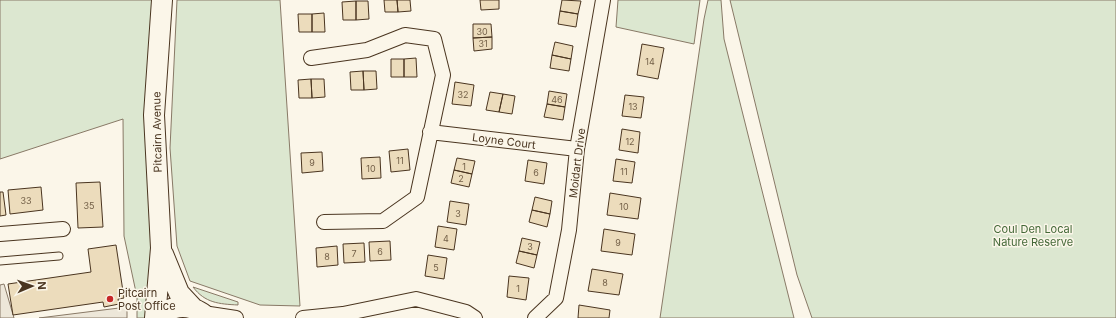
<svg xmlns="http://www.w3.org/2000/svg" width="1116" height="318" font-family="Inter,sans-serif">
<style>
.green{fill:#dce7d0;stroke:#887966}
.parking{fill:#ede7d9;stroke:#887966}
.building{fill:#ecdcbc;stroke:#4a3520}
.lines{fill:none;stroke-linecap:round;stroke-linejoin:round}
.lane-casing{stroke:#4a3520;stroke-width:9}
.street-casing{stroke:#4a3520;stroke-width:16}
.secondary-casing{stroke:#4a3520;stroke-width:22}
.lane{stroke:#fbf6e9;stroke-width:7}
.street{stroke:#fbf6e9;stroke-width:14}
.secondary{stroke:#fbf6e9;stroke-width:20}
.poi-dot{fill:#c62828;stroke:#fbf6e9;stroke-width:1.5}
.labels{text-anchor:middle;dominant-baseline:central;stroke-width:3;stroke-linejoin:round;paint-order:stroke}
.number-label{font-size:9px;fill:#725f47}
.street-label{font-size:11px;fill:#4a3520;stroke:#fbf6e9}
.park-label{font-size:11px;fill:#436837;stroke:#fbf6e9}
.poi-label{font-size:11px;fill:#4a3520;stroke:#fbf6e9;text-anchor:start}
</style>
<rect width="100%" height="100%" fill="#fbf6e9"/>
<path class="green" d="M0 0H152L154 238 146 318H137V297L124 236 123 119 0 159Z
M177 0H280L300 306 260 305 190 281 177 246 170 148Z
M618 0H700L694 44 616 27Z
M708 0H721L724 39 794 318H660L704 19Z
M730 0H1116V318H812L797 275Z
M193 287 238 302V305C219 304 205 303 193 287Z"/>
<path class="parking" d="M4 284 14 318H0V285Z
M127 307V318H39Z"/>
<path class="building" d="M384 0H397L398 12H385Z
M397 0H410L411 11 398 12Z
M480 0H499V9L481 10Z
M562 0 581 1 578 14 560 11Z
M356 1H368L369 19 356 20Z
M356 1V20H343L342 2Z
M560 11 578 14 576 27 558 24Z
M324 13 325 32H312V14Z
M298 14H312V32H299Z
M473 24H491L492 37 473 38Z
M492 37V49L474 51 473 38Z
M555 42 573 46 571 59 552 55Z
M642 44 664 48 658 79 637 75Z
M552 55 571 59 569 71 550 68Z
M416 58 417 77H404V59Z
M391 59H404V77H391Z
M363 71H376L377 89 364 90Z
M363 71 364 90H351L350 72Z
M311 79H324L325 97 312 98Z
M311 79 312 98H299L298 80Z
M455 82 474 85 471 106 452 104Z
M549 91 567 94 565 107 547 104Z
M490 92 503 94 499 112 486 110Z
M503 94 515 96 512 114 499 112Z
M625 95 644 97 641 118 622 116Z
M547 104 565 107 563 120 544 117Z
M622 129 640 132 638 153 619 150Z
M408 149 410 170 391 172 389 151Z
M322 152 323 171 302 173 301 153Z
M380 157 381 178 362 179 361 158Z
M457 158 475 161 472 174 454 170Z
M616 159 635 162 632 183 613 181Z
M528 160 547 163 544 184 525 181Z
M454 170 472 174 469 187 451 183Z
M100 182 103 227 78 228 76 183Z
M41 187 43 210 10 214 8 190Z
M0 192H3L6 215 0 216Z
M610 193 641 198 638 219 607 215Z
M535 197 552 201 550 214 532 210Z
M450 201 469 204 466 225 447 222Z
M532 210 550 214 547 227 529 222Z
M438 226 457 229 454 250 435 247Z
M604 229 635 234 632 255 601 251Z
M522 238 540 242 537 255 519 251Z
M390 241 391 260 370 261 369 242Z
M364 243 365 262 344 263 343 244Z
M116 245 124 298 118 299 119 304 104 307 103 302 13 315 8 284 91 272 88 249Z
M337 246 338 265 317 267 316 248Z
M519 251 537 255 534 268 516 263Z
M428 255 447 258 444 279 425 276Z
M592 269 623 274 619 295 588 291Z
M509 276 529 278 526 300 507 297Z
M579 305 610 310 609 318H578Z"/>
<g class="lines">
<g class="lane-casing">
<path id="lane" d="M0 261 59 256"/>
</g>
<g class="street-casing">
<path id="street" d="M311 58 367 50 405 35 434 39 443 75 417 197 383 221 324 222
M430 132 577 149
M0 234 63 229
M203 313 236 318
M303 318 343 314 416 299 466 312 475 318
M535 318 556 298 569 230 577 149 603 0"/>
</g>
<g class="secondary-casing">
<path id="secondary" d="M163 254 179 293 193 308
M155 318 161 248 154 115 162 0
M159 318C172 303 194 304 208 318"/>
</g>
<use href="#lane" class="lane"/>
<use href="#street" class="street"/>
<use href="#secondary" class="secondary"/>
</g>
<circle class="poi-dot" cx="110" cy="299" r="4"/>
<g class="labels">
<g class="number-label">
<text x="482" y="31">30</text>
<text x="483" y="43">31</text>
<text x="650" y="61">14</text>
<text x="463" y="94">32</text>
<text x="557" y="99">46</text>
<text x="633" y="106">13</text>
<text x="630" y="141">12</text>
<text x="400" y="160">11</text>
<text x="312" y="162">9</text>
<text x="464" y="166">1</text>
<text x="371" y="168">10</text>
<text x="624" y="171">11</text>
<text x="536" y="172">6</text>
<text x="461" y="178">2</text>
<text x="26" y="200">33</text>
<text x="89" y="205">35</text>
<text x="624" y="206">10</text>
<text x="458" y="213">3</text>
<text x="446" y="238">4</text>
<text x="618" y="242">9</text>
<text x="530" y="246">3</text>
<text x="380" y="251">6</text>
<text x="354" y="253">7</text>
<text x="327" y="256">8</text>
<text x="436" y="267">5</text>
<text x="605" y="282">8</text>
<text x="518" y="288">1</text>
</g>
<g class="street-label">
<text transform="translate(157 132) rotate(-91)">Pitcairn Avenue</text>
<text transform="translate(504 141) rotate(7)">Loyne Court</text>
<text transform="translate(577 163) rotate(-83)">Moidart Drive</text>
</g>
<g class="park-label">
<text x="1033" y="229">Coul Den Local<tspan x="1033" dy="13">Nature Reserve</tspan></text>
</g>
<g class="poi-label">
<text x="118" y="293">Pitcairn<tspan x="118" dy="13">Post Office</tspan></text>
</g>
</g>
<g transform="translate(32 286) rotate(88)" stroke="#fbf6e9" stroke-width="3" paint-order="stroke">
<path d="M0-3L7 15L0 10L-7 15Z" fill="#4a3520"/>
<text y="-6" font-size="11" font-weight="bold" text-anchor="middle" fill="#4a3520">N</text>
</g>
</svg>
